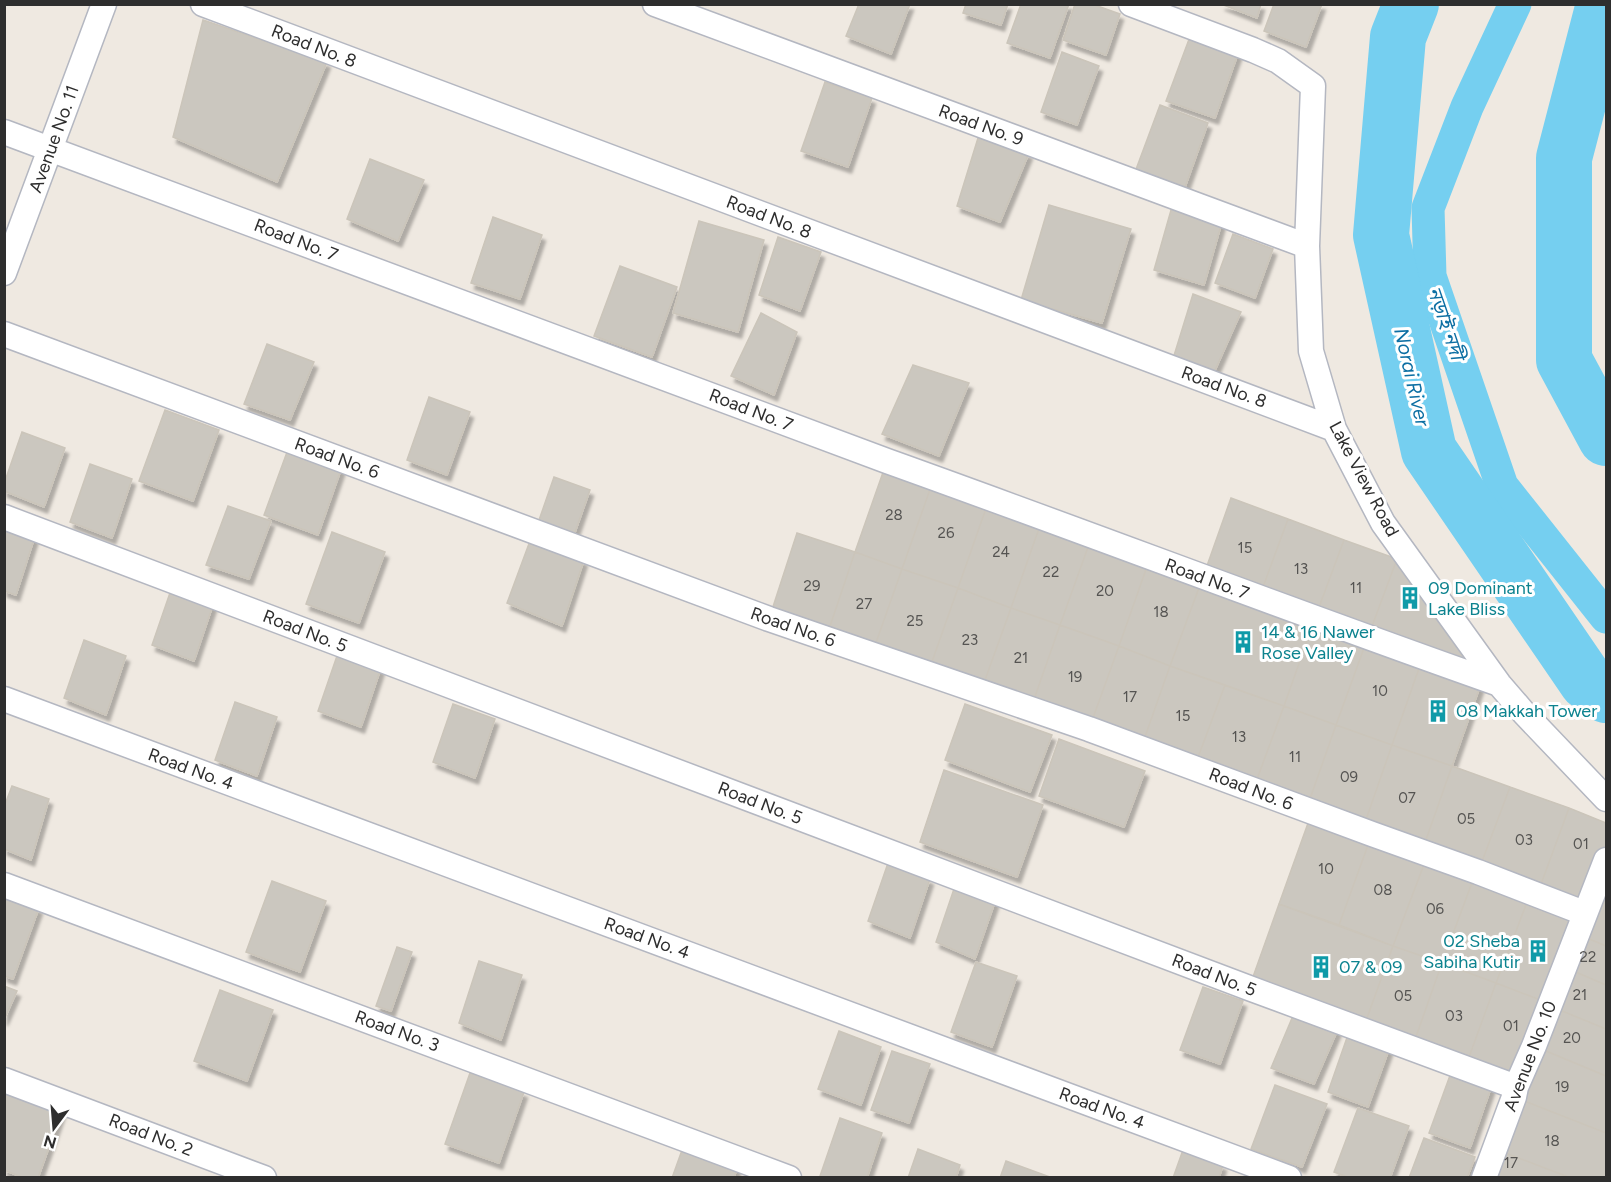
<svg xmlns="http://www.w3.org/2000/svg" width="1611" height="1182" font-family="Figtree,'Noto Sans Bengali',sans-serif">
<style>
.lines{fill:none;stroke-linecap:round;stroke-linejoin:round}
.canal{stroke:#75cff0;stroke-width:33}
.river{stroke:#75cff0;stroke-width:56}
.building{fill:#cbc7bf;stroke:#cbc5ba;stroke-width:1.5;filter:url(#shadow)}
.street-casing{stroke:#b4b7c1;stroke-width:27}
.street{stroke:#fff;stroke-width:24}
.labels{text-anchor:middle;dominant-baseline:central;stroke-width:6;stroke-linejoin:round;paint-order:stroke}
.number-label{font-size:15px;fill:#555452}
.street-label{font-size:18px;fill:#2e2e2e;stroke:#fff}
.culture-label{font-size:18px;fill:#0d838f;stroke:#fff;text-anchor:start}
.water-label{font-size:20px;font-style:italic;fill:#0d6fa3;stroke:#fff}
</style>
<defs>
<filter id="shadow"><feDropShadow dx="3.5" dy="6" stdDeviation="1.5" flood-color="#0004"/></filter>
</defs>
<rect width="100%" height="100%" fill="#efe9e1"/>
<g class="lines">
<path class="canal" d="M1515 4 1467 107 1428 208 1430 276 1502 486 1606 617"/>
<path class="river" d="M1411 4 1398 37 1381 235 1429 451 1587 682 1606 695
M1604 4 1564 158V360L1606 438"/>
</g>
<path class="building" d="M859 4H910L891 54 846 36Z
M966 4H1008L1001 25 963 13Z
M1021 4H1069L1050 58 1007 43Z
M1075 4H1092L1120 14 1106 55 1063 40Z
M1221 4H1261L1257 18Z
M1274 4H1322L1306 47 1264 31Z
M203 20 327 62 277 182 173 137Z
M1191 34 1239 51 1215 118 1166 101Z
M1062 52 1099 66 1077 125 1041 112Z
M825 82 872 98 848 167 801 151Z
M1160 105 1208 123 1184 190 1135 172Z
M978 138 1029 153 1000 222 957 206Z
M370 159 424 180 398 241 347 219Z
M1175 196 1224 215 1204 285 1154 270Z
M1049 205 1131 229 1102 323 1021 300Z
M493 217 542 235 520 299 471 283Z
M699 221 764 240 738 332 673 313Z
M1233 234 1273 249 1255 298 1215 283Z
M778 237 821 252 800 311 759 295Z
M620 266 677 287 652 357 594 336Z
M1193 294 1241 312 1212 377 1172 362Z
M761 313 797 332 774 395 731 376Z
M267 344 314 362 290 420 244 404Z
M913 365 969 383 939 456 882 434Z
M429 397 470 412 447 475 407 460Z
M165 410 219 430 193 501 139 481Z
M22 432 65 448 44 507 4 491V484Z
M290 444 343 464 318 535 264 515Z
M887 461 934 478 902 569 855 552Z
M90 464 132 479 112 538 70 522Z
M554 477 590 490 574 535 538 523Z
M934 478 990 497 958 588 902 569Z
M990 497 1043 517 1011 608 958 588Z
M1231 498 1288 519 1259 598 1203 577Z
M228 506 271 521 249 579 206 565Z
M1043 517 1092 536 1060 625 1011 608Z
M1288 519 1344 540 1315 618 1259 598Z
M4 525 35 536 16 595 4 591Z
M332 532 385 552 359 623 306 604Z
M797 533 855 552 826 638 769 619Z
M1092 536 1150 558 1119 646 1060 625Z
M1344 540 1397 559 1368 637 1315 618Z
M530 541 584 560 562 626 507 603Z
M855 552 902 569 872 654 826 638Z
M1150 558 1203 577 1170 666 1119 646Z
M1397 559 1499 684 1368 637Z
M902 569 958 588 928 673 872 654Z
M1203 577 1315 618 1284 706 1170 666Z
M172 587 214 602 194 661 152 645Z
M958 588 1011 608 981 691 928 673Z
M1011 608 1060 625 1031 708 981 691Z
M1315 618 1368 637 1336 725 1284 706Z
M1060 625 1119 646 1089 729 1031 708Z
M1368 637 1423 657 1392 745 1336 725Z
M84 640 126 656 106 715 64 698Z
M1119 646 1170 666 1141 748 1089 729Z
M338 653 381 668 361 727 318 711Z
M1423 657 1483 678 1452 766 1392 745Z
M1170 666 1225 685 1194 768 1141 748Z
M1225 685 1284 706 1253 790 1194 768Z
M235 702 277 717 257 776 215 760Z
M453 704 495 719 475 778 433 762Z
M965 704 1052 735 1030 792 945 760Z
M1284 706 1336 725 1306 810 1253 790Z
M1336 725 1392 745 1362 831 1306 810Z
M1059 739 1145 771 1124 827 1039 796Z
M1392 745 1452 766 1422 851 1362 831Z
M1452 766 1510 787 1478 872 1422 851Z
M944 770 1043 805 1017 877 920 842Z
M12 786 49 799 31 860 4 849V807Z
M1510 787 1569 808 1537 895 1478 872Z
M1569 808 1606 823V864L1584 913 1537 895Z
M1312 812 1372 834 1339 925 1279 904Z
M1372 834 1428 854 1393 946 1339 925Z
M1428 854 1476 872 1442 963 1393 946Z
M888 863 930 879 910 938 868 921Z
M1606 866V946L1577 934Z
M1476 872 1531 892 1496 983 1442 963Z
M272 881 326 901 300 972 246 952Z
M956 883 996 899 975 959 936 942Z
M1531 892 1581 914 1548 1003 1496 983Z
M4 896 39 908 13 979 4 976Z
M1279 904 1393 946 1363 1029 1249 988Z
M1577 934 1606 946V985L1564 967Z
M1393 946 1442 963 1412 1048 1363 1029Z
M397 947 412 952 391 1011 376 1006Z
M479 961 522 975 501 1040 459 1023Z
M976 962 1017 976 992 1047 951 1032Z
M1442 963 1496 983 1465 1068 1412 1048Z
M1564 967 1606 985V1029L1550 1006Z
M1496 983 1548 1003 1516 1087 1465 1068Z
M4 986 17 991 4 1020Z
M1203 987 1243 1001 1220 1064 1180 1050Z
M220 990 273 1010 247 1081 194 1061Z
M1550 1006 1606 1029V1076L1534 1046Z
M1295 1011 1338 1029 1314 1084 1271 1068Z
M1350 1029 1391 1044 1368 1107 1328 1092Z
M839 1031 881 1047 861 1105 818 1089Z
M1534 1046 1606 1076V1133L1514 1097Z
M892 1051 930 1064 909 1123 871 1110Z
M1452 1070 1492 1085 1470 1148 1429 1133Z
M470 1073 524 1092 499 1163 445 1144Z
M1275 1085 1327 1104 1302 1167 1251 1149Z
M8 1091 62 1111 38 1178H24L4 1170V1100Z
M1514 1097 1606 1133V1178H1571L1495 1149Z
M1358 1108 1409 1126 1390 1178H1350L1334 1172Z
M840 1118 882 1133 867 1178H824L820 1176Z
M1424 1138 1475 1157 1467 1178H1409Z
M686 1139 740 1158 734 1178H672Z
M918 1149 960 1165 956 1178H908Z
M1495 1149 1571 1178H1484Z
M1183 1150 1223 1165 1219 1178H1173Z
M1006 1161 1050 1177 1049 1178H1000Z"/>
<g class="lines">
<g class="street-casing">
<path id="street" d="M203 4 1334 429
M655 4 1307 246
M1131 4 1253 50 1278 61 1313 86 1307 246 1311 351 1334 429 1383 523 1499 684 1524 713 1606 799
M4 132 887 461C1091 534 1294 612 1499 684
M4 273 104 4
M4 334 769 619 1089 729 1372 834 1478 872 1584 913
M4 517 1249 988 1516 1087
M4 699 1289 1178
M4 885 789 1178
M4 1080 264 1178
M1484 1178 1514 1097 1516 1087 1534 1046 1606 860"/>
</g>
<use href="#street" class="street"/>
</g>
<defs>
<g id="building-bare" transform="scale(1.8)"><path d="M-4-6H4V6H1V3H-1V6H-4ZM-2.5-4.3h1.7v1.8h-1.7ZM.8-4.3h1.7v1.8H.8ZM-2.5-1h1.7V.8h-1.7ZM.8-1h1.7V.8H.8Z" fill="#0f9aa8" stroke="#fff" stroke-width="2.5" paint-order="stroke"/></g>
</defs>
<g fill-rule="evenodd">
<use href="#building-bare" x="1410" y="598"/>
<use href="#building-bare" x="1243" y="642"/>
<use href="#building-bare" x="1438" y="711"/>
<use href="#building-bare" x="1538" y="951"/>
<use href="#building-bare" x="1321" y="967"/>
</g>
<g class="labels">
<g class="number-label">
<text x="894" y="515">28</text>
<text x="946" y="533">26</text>
<text x="1245" y="548">15</text>
<text x="1001" y="552">24</text>
<text x="1301" y="569">13</text>
<text x="1051" y="572">22</text>
<text x="812" y="586">29</text>
<text x="1356" y="588">11</text>
<text x="1105" y="591">20</text>
<text x="864" y="604">27</text>
<text x="1161" y="612">18</text>
<text x="915" y="621">25</text>
<text x="970" y="640">23</text>
<text x="1021" y="658">21</text>
<text x="1075" y="677">19</text>
<text x="1380" y="691">10</text>
<text x="1130" y="697">17</text>
<text x="1183" y="716">15</text>
<text x="1239" y="737">13</text>
<text x="1295" y="757">11</text>
<text x="1349" y="777">09</text>
<text x="1407" y="798">07</text>
<text x="1466" y="819">05</text>
<text x="1524" y="840">03</text>
<text x="1581" y="844">01</text>
<text x="1326" y="869">10</text>
<text x="1383" y="890">08</text>
<text x="1435" y="909">06</text>
<text x="1588" y="957">22</text>
<text x="1580" y="995">21</text>
<text x="1403" y="996">05</text>
<text x="1454" y="1016">03</text>
<text x="1511" y="1026">01</text>
<text x="1572" y="1038">20</text>
<text x="1562" y="1087">19</text>
<text x="1552" y="1141">18</text>
<text x="1511" y="1163">17</text>
</g>
<g class="street-label">
<text transform="translate(314 46) rotate(21)">Road No. 8</text>
<text transform="translate(981 125) rotate(20)">Road No. 9</text>
<text transform="translate(54 139) rotate(-70)">Avenue No. 11</text>
<text transform="translate(769 217) rotate(21)">Road No. 8</text>
<text transform="translate(296 240) rotate(21)">Road No. 7</text>
<text transform="translate(1224 387) rotate(20)">Road No. 8</text>
<text transform="translate(751 410) rotate(21)">Road No. 7</text>
<text transform="translate(337 458) rotate(20)">Road No. 6</text>
<text transform="translate(1364 479) rotate(62)">Lake View Road</text>
<text transform="translate(1207 579) rotate(20)">Road No. 7</text>
<text transform="translate(793 627) rotate(19)">Road No. 6</text>
<text transform="translate(305 631) rotate(21)">Road No. 5</text>
<text transform="translate(191 769) rotate(20)">Road No. 4</text>
<text transform="translate(1251 789) rotate(21)">Road No. 6</text>
<text transform="translate(760 803) rotate(21)">Road No. 5</text>
<text transform="translate(647 938) rotate(20)">Road No. 4</text>
<text transform="translate(1214 975) rotate(21)">Road No. 5</text>
<text transform="translate(397 1031) rotate(20)">Road No. 3</text>
<text transform="translate(1530 1056) rotate(-69)">Avenue No. 10</text>
<text transform="translate(1102 1108) rotate(20)">Road No. 4</text>
<text transform="translate(151 1135) rotate(21)">Road No. 2</text>
</g>
<g class="culture-label">
<text x="1428" y="588">09 Dominant<tspan x="1428" dy="21">Lake Bliss</tspan></text>
<text x="1261" y="632">14 &amp; 16 Nawer<tspan x="1261" dy="21">Rose Valley</tspan></text>
<text x="1456" y="711">08 Makkah Tower</text>
<text x="1520" y="941" text-anchor="end">02 Sheba<tspan x="1520" dy="21">Sabiha Kutir</tspan></text>
<text x="1339" y="967">07 &amp; 09</text>
</g>
<g class="water-label">
<text transform="translate(1446 323) rotate(71)">নড়াই নদী</text>
<text transform="translate(1412 377) rotate(77)">Norai River</text>
</g>
</g>
<rect width="1611" height="1182" fill="none" stroke="#2e2e2e" stroke-width="12"/>
<g transform="translate(54 1128) rotate(196)" stroke="#ffffff" stroke-width="4.5" paint-order="stroke">
<path d="M0-4.5L10 22L0 15L-10 22Z" fill="#2e2e2e"/>
<text y="-9" font-size="16" font-weight="bold" text-anchor="middle" fill="#2e2e2e">N</text>
</g>
</svg>
